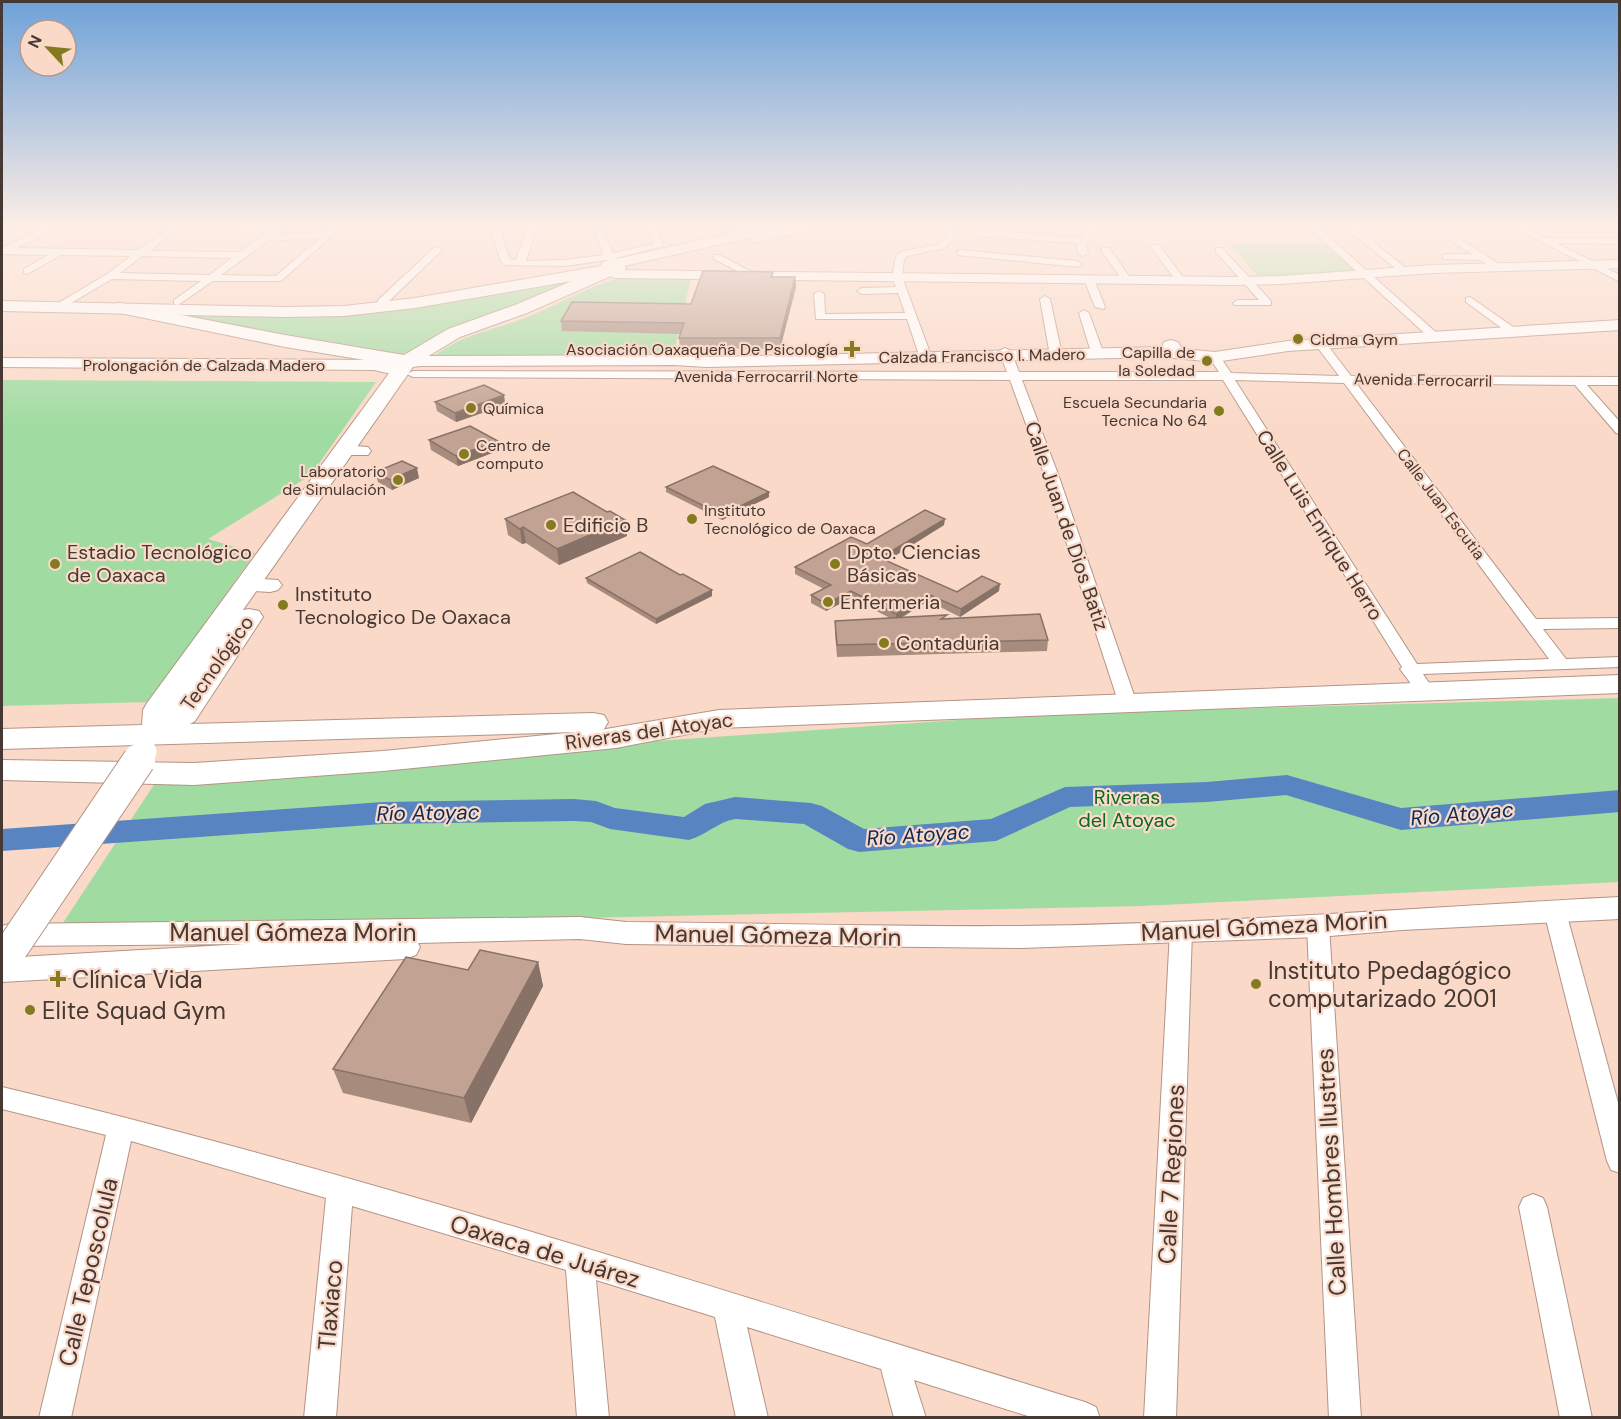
<svg xmlns="http://www.w3.org/2000/svg" width="1621" height="1419" font-family="'DM Sans',sans-serif">
<style>
.green{fill:#a0dca1}
.lines{fill:none;stroke-linecap:round;stroke-linejoin:round}
.river{fill:#5885c2;fill-rule:evenodd}
.minor-casing{stroke:#b39485;stroke-width:2}
.tertiary-casing{stroke:#b39485;stroke-width:2}
.secondary-casing{stroke:#b39485;stroke-width:2}
.primary-casing{stroke:#b39485;stroke-width:2}
.trunk-casing{stroke:#b39485;stroke-width:2}
.minor{fill:#fff;fill-rule:evenodd}
.tertiary{fill:#fff;fill-rule:evenodd}
.secondary{fill:#fff;fill-rule:evenodd}
.primary{fill:#fff;fill-rule:evenodd}
.trunk{fill:#fff;fill-rule:evenodd}
.secondary-bridge-far1-casing{stroke:#b39485;stroke-width:27;stroke-linecap:butt}
.secondary-bridge-casing{stroke:#b39485;stroke-width:34;stroke-linecap:butt}
.secondary-bridge-far1{stroke:#fff;stroke-width:25}
.secondary-bridge{stroke:#fff;stroke-width:32}
.wall{fill:#a78c7e}
.shaded-wall{fill:#887267}
.building{fill:#c2a393;stroke:#887267;stroke-width:1.5}
.poi-dot{fill:#847b21;stroke:#fad9c8;stroke-width:2}
.labels{text-anchor:middle;dominant-baseline:central;stroke-width:4.5;stroke-linejoin:round;paint-order:stroke}
.far-poi-label{font-size:16px;fill:#463832;stroke:#fad9c8;text-anchor:start}
.far-street-label{font-size:16px;fill:#463832;stroke:#fad9c8}
.poi-label{font-size:20px;fill:#463832;stroke:#fad9c8;text-anchor:start}
.street-label{font-size:20px;fill:#463832;stroke:#fad9c8}
.park-label{font-size:20px;fill:#0c691f;stroke:#fad9c8}
.water-label{font-size:21px;font-style:italic;fill:#0b2b53;stroke:#fad9c8}
.near-street-label{font-size:24px;fill:#463832;stroke:#fad9c8}
.near-poi-label{font-size:24px;fill:#463832;stroke:#fad9c8;text-anchor:start}
</style>
<rect width="100%" height="100%" fill="#fad9c8"/>
<path class="green" d="M1229 244H1329L1362 272 1260 278Z
M594 274 404 356 297 340 147 310 372 309Z
M622 278H691L674 353 433 357C463 333 498 330 532 315 562 303 590 285 622 278Z
M2 380 376 382 311 475 208 539 255 553 149 702 2 706Z
M1619 698V882L1143 906 59 929 157 780 614 744 1043 714Z"/>
<g class="lines">
<path class="river" d="M1287 775 1401 808 1620 790V812L1401 830 1286 795 1207 802 1070 807 996 841 859 852 848 849 804 824 735 819C718 822 706 835 689 840L610 829 591 822 574 821 383 824 2 851V829L383 802 574 799 596 801 615 808 684 817 705 804 735 797 811 803 822 806 864 829 991 819 1065 787 1207 782Z"/>
<g class="minor-casing">
<path id="minor" d="M45 228H57L17 248 138 250 168 228H178L150 251 240 252 267 232 231 231 227 228H283L276 235 327 232 331 228H341L281 281H213L178 305 174 304V300L201 281 112 279 59 310 54 307 55 305 107 274 131 256 61 255 27 274 24 273V269L48 255 2 254V248ZM320 238 276 276 221 275 268 241ZM142 256 232 258 209 275 120 273Z
M490 228H499L510 259 516 260 527 228H536L526 261 565 260 604 255 593 228H602L613 253 653 244 648 228H657L663 246 616 258 624 263 619 266 609 263 607 260 565 266 506 265 501 262Z
M719 228H742L757 233 753 236Z
M942 228H951L956 235 945 248 907 256 904 259 902 277 932 358 930 360 926 361 920 358 907 319H816L814 294 819 291 824 294 825 314 905 313 898 293 862 294 857 291 862 288 896 287 892 277 896 256 901 252 939 244 946 235Z
M1087 228H1096L1086 244 1088 253 1083 256 1078 253 1077 243 978 236 974 233 978 230 1081 238Z
M1309 228H1319L1440 336V340H1432Z
M1346 228H1356L1407 269V273H1401Z
M1515 228H1527L1545 238H1620V244L1556 243 1620 275V282Z
M1445 233H1451L1503 267 1495 269 1480 260 1443 259V255L1446 254H1472L1445 237Z
M1153 245H1159L1185 280 1183 282H1177L1151 247Z
M435 247 443 249 386 304H378V300Z
M1103 248H1109L1131 279 1129 281H1123L1101 250Z
M1216 248H1222L1271 301V305H1234L1233 303 1238 300H1259L1216 252Z
M961 250 1077 261 1082 264 1077 267 958 255V251Z
M714 255H720L759 276 751 278 714 259Z
M1089 276 1094 279 1105 307 1104 309 1095 307 1084 279Z
M1045 296 1050 299 1061 350 1055 353 1049 350 1040 299Z
M1470 297 1519 331V335H1511L1466 302V298Z
M1084 310 1089 313 1102 349 1100 351 1096 352 1090 349 1079 313Z
M1321 341 1325 342 1351 376 1620 377V385H1587L1620 422V434L1616 433 1575 385 1356 383 1536 619 1620 618V628L1543 629 1566 659 1620 657V667L1423 674 1435 692 1432 696H1420L1400 669 1402 667 1223 380H1022L1058 474 1136 701 1133 705H1121L1118 701 1044 474 1010 380 413 377 407 374 413 371 1007 372 999 351 1005 348 1011 351 1019 372H1219L1209 357 1215 354 1219 355 1231 373 1339 376 1315 344ZM1235 380 1344 383 1549 659 1417 664Z
M1555 904 1563 906 1566 912 1620 1110V1173L1611 1170 1607 1161 1544 912 1547 906Z
M1318 918 1326 920 1329 926 1361 1418H1329L1307 926 1310 920Z
M1181 923 1189 925 1192 931 1176 1418H1144L1170 931 1173 925Z
M2 1087C368 1175 726 1292 1085 1402L1096 1407 1100 1418H1034L914 1380 926 1418H894L881 1369 747 1327 768 1418H736L715 1317 596 1280 609 1418H577L566 1270 352 1206 336 1418H304L326 1198 131 1141 71 1418H39L106 1135 2 1109Z
M1533 1194 1543 1198 1547 1207 1592 1418H1560L1519 1207 1523 1198Z"/>
</g>
<g class="tertiary-casing">
<path id="tertiary" d="M399 357 407 362 404 365 376 370 2 367V358L376 360Z
M1620 897V919L1402 930 1318 937 1022 948 626 944 580 939 418 943 420 947 416 955 405 959 2 982V958L244 944 9 946 2 944V926L9 924 580 917 626 922C757 923 889 927 1021 926 1220 924 1420 907 1620 897Z"/>
</g>
<g class="secondary-casing">
<path id="secondary" d="M1620 260V268L1433 273 1282 284 1232 285 614 278 607 274 614 270 1232 277 1282 276 1433 265Z
M1620 320V330L1288 351 1215 362 1163 357 706 367 674 365 421 366 415 365 412 361 415 357 421 356 674 355 706 357 1163 347 1215 352 1288 341Z
M376 360 406 367 409 371 406 375 400 376 370 369 367 365 370 361Z
M343 445 368 447 371 451 368 455H336L333 451 336 447Z
M247 578 278 580 282 585 278 590 270 592 239 590 235 585 239 580Z"/>
</g>
<g class="primary-casing">
<path id="primary" d="M753 228H810L808 231 756 243 749 238 615 268 611 276 527 313 460 337 427 357 431 361 428 365 413 367 243 610 249 609 259 611 263 617 195 721 190 724 593 713 604 715 608 722 604 729 600 730 719 710 1620 675V693L719 728 616 748 383 771 194 785 2 780V760L194 763 383 751 577 732 2 749V729L142 725 143 710 147 703 395 365 285 347 120 313 114 312 111 308 114 304 120 303 285 335 404 355 448 329 515 305 598 270 603 262Z
M1171 340 1178 342 1185 354 1183 358H1169L1162 346 1164 342Z"/>
</g>
<g class="trunk-casing">
<path id="trunk" d="M618 263 624 264 626 268 624 272 415 308 344 316 285 317 2 311V301L285 307 344 306 415 298Z"/>
</g>
<use href="#minor" class="minor"/>
<use href="#tertiary" class="tertiary"/>
<use href="#secondary" class="secondary"/>
<use href="#primary" class="primary"/>
<use href="#trunk" class="trunk"/>
<g class="secondary-bridge-far1-casing">
<path id="secondary-bridge-far1" d="M138 761 144 752"/>
</g>
<g class="secondary-bridge-casing">
<path id="secondary-bridge" d="M12 948 139 760"/>
</g>
<use href="#secondary-bridge-far1" class="secondary-bridge-far1"/>
<use href="#secondary-bridge" class="secondary-bridge"/>
</g>
<path class="wall" d="M773 272V277H795L796 287 780 349 680 348 679 338 680 334 562 331 561 321 691 304Z
M504 395 505 405 456 422 437 411 435 402Z
M429 440 498 441 500 450 458 466 431 450Z
M375 472 419 478 392 490 378 482Z
M666 487 769 497 722 520 666 492Z
M607 512 625 520 627 536 559 565 526 543 522 544 508 535 505 519Z
M944 525 887 561 957 592 999 591 960 617 928 601 901 617 947 618 1048 640 1047 651 837 657 835 632V621L890 618 851 598 826 611 811 603V595L824 589 795 574V567L867 544Z
M586 578 712 596 656 624 587 583Z
M538 962 543 986 471 1123 343 1093 333 1069 468 970Z"/>
<path class="shaded-wall" d="M795 277 796 287 780 349V338Z
M504 395 505 405 456 422 455 413Z
M498 441 500 450 458 466 456 456Z
M417 468 419 478 392 490 390 480Z
M769 492V497L722 520V515Z
M945 519 944 525 880 565V558Z
M625 520 627 536 559 565 557 549Z
M523 527 526 543 522 544 520 529Z
M1000 584 999 591 960 617 961 609Z
M712 590V596L656 624V619Z
M851 591V598L826 611V604Z
M928 594V601L896 621V614Z
M538 962 543 986 471 1123 464 1098Z"/>
<path class="building" d="M703 271 773 272 771 277H795L780 338H679L684 323 561 321 572 302 691 304Z
M484 385 504 395 455 413 435 402Z
M470 426 498 441 456 456 429 440Z
M402 461 417 468 390 480 375 472Z
M713 466 769 492 722 515 666 487Z
M573 492 607 512 610 511 625 520 557 549 523 527 520 529 505 519Z
M925 510 945 519 880 558 957 592 982 576 1000 584 961 609 928 594 896 614 851 591 826 604 811 595 831 585 795 567 851 537 867 544Z
M640 552 680 575 683 574 712 590 656 619 586 578Z
M1040 614 1048 640 837 645 835 621 947 615 941 619Z
M480 950 538 962 464 1098 333 1069 406 957 468 970Z"/>
<linearGradient id="sky" x2="0" y2="1"><stop stop-color="#6ea1d9"/><stop offset="0.53" stop-color="#fdeee6"/><stop offset="1" stop-color="#fdeee6" stop-opacity="0"/></linearGradient>
<rect width="1621" height="427" fill="url(#sky)"/>
<g class="poi-dot">
<circle cx="1298" cy="339" r="6"/>
<path d="M849 340h6v6h6v6h-6v6h-6v-6h-6v-6h6z"/>
<circle cx="1207" cy="361" r="6"/>
<circle cx="471" cy="408" r="6"/>
<circle cx="1219" cy="411" r="6"/>
<circle cx="464" cy="454" r="6"/>
<circle cx="398" cy="480" r="6"/>
<circle cx="692" cy="519" r="6"/>
<circle cx="551" cy="525" r="6"/>
<circle cx="55" cy="564" r="6"/>
<circle cx="835" cy="564" r="6"/>
<circle cx="828" cy="602" r="6"/>
<circle cx="283" cy="605" r="6"/>
<circle cx="884" cy="643" r="6"/>
<path d="M55 970h6v6h6v6h-6v6h-6v-6h-6v-6h6z"/>
<circle cx="1256" cy="984" r="6"/>
<circle cx="30" cy="1010" r="6"/>
</g>
<g class="labels">
<g class="far-poi-label">
<text x="1310" y="339">Cidma Gym</text>
<text x="838" y="349" text-anchor="end">Asociación Oaxaqueña De Psicología</text>
<text x="1195" y="352" text-anchor="end">Capilla de<tspan x="1195" dy="18">la Soledad</tspan></text>
<text x="1207" y="402" text-anchor="end">Escuela Secundaria<tspan x="1207" dy="18">Tecnica No 64</tspan></text>
<text x="483" y="408">Química</text>
<text x="476" y="445">Centro de<tspan x="476" dy="18">computo</tspan></text>
<text x="386" y="471" text-anchor="end">Laboratorio<tspan x="386" dy="18">de Simulación</tspan></text>
<text x="704" y="510">Instituto<tspan x="704" dy="18">Tecnológico de Oaxaca</tspan></text>
</g>
<g class="far-street-label">
<text transform="translate(982 356) rotate(-1)">Calzada Francisco I. Madero</text>
<text x="204" y="365">Prolongación de Calzada Madero</text>
<text x="766" y="376">Avenida Ferrocarril Norte</text>
<text transform="translate(1423 380) rotate(1)">Avenida Ferrocarril</text>
<text transform="translate(1441 504) rotate(53)">Calle Juan Escutia</text>
</g>
<g class="poi-label">
<text x="563" y="525">Edificio B</text>
<text x="67" y="552">Estadio Tecnológico<tspan x="67" dy="23">de Oaxaca</tspan></text>
<text x="847" y="552">Dpto. Ciencias<tspan x="847" dy="23">Básicas</tspan></text>
<text x="295" y="594">Instituto<tspan x="295" dy="23">Tecnologico De Oaxaca</tspan></text>
<text x="840" y="602">Enfermeria</text>
<text x="896" y="643">Contaduria</text>
</g>
<g class="street-label">
<text transform="translate(1320 525) rotate(58)">Calle Luis Enrique Herro</text>
<text transform="translate(1067 526) rotate(71)">Calle Juan de Dios Batiz</text>
<text transform="translate(217 663) rotate(-55)">Tecnológico</text>
<text transform="translate(649 731) rotate(-8)">Riveras del Atoyac</text>
</g>
<g class="park-label">
<text x="1127" y="797">Riveras<tspan x="1127" dy="23">del Atoyac</tspan></text>
</g>
<g class="water-label">
<text transform="translate(428 813) rotate(-1)">Río Atoyac</text>
<text transform="translate(1462 814) rotate(-5)">Río Atoyac</text>
<text transform="translate(918 835) rotate(-4)">Río Atoyac</text>
</g>
<g class="near-street-label">
<text transform="translate(1264 926) rotate(-3)">Manuel Gómeza Morin</text>
<text x="293" y="932">Manuel Gómeza Morin</text>
<text transform="translate(778 935) rotate(1)">Manuel Gómeza Morin</text>
<text transform="translate(1331 1172) rotate(-93)">Calle Hombres Ilustres</text>
<text transform="translate(1171 1174) rotate(-87)">Calle 7 Regiones</text>
<text transform="translate(545 1251) rotate(17)">Oaxaca de Juárez</text>
<text transform="translate(88 1272) rotate(-77)">Calle Teposcolula</text>
<text transform="translate(330 1305) rotate(-85)">Tlaxiaco</text>
</g>
<g class="near-poi-label">
<text x="1268" y="970">Instituto Ppedagógico<tspan x="1268" dy="28">computarizado 2001</tspan></text>
<text x="72" y="979">Clínica Vida</text>
<text x="42" y="1010">Elite Squad Gym</text>
</g>
</g>
<rect width="1621" height="1419" fill="none" stroke="#463832" stroke-width="6"/>
<g transform="translate(48 48) rotate(296)"><circle r="28" fill="#fad9c8" stroke="#b2998c" stroke-width="1.5"/>
<path d="M0-4.5L10 22L0 15L-10 22Z" fill="#847b21"/>
<text y="-9" font-size="16" font-weight="bold" text-anchor="middle" fill="#463832">N</text>
</g>
</svg>
